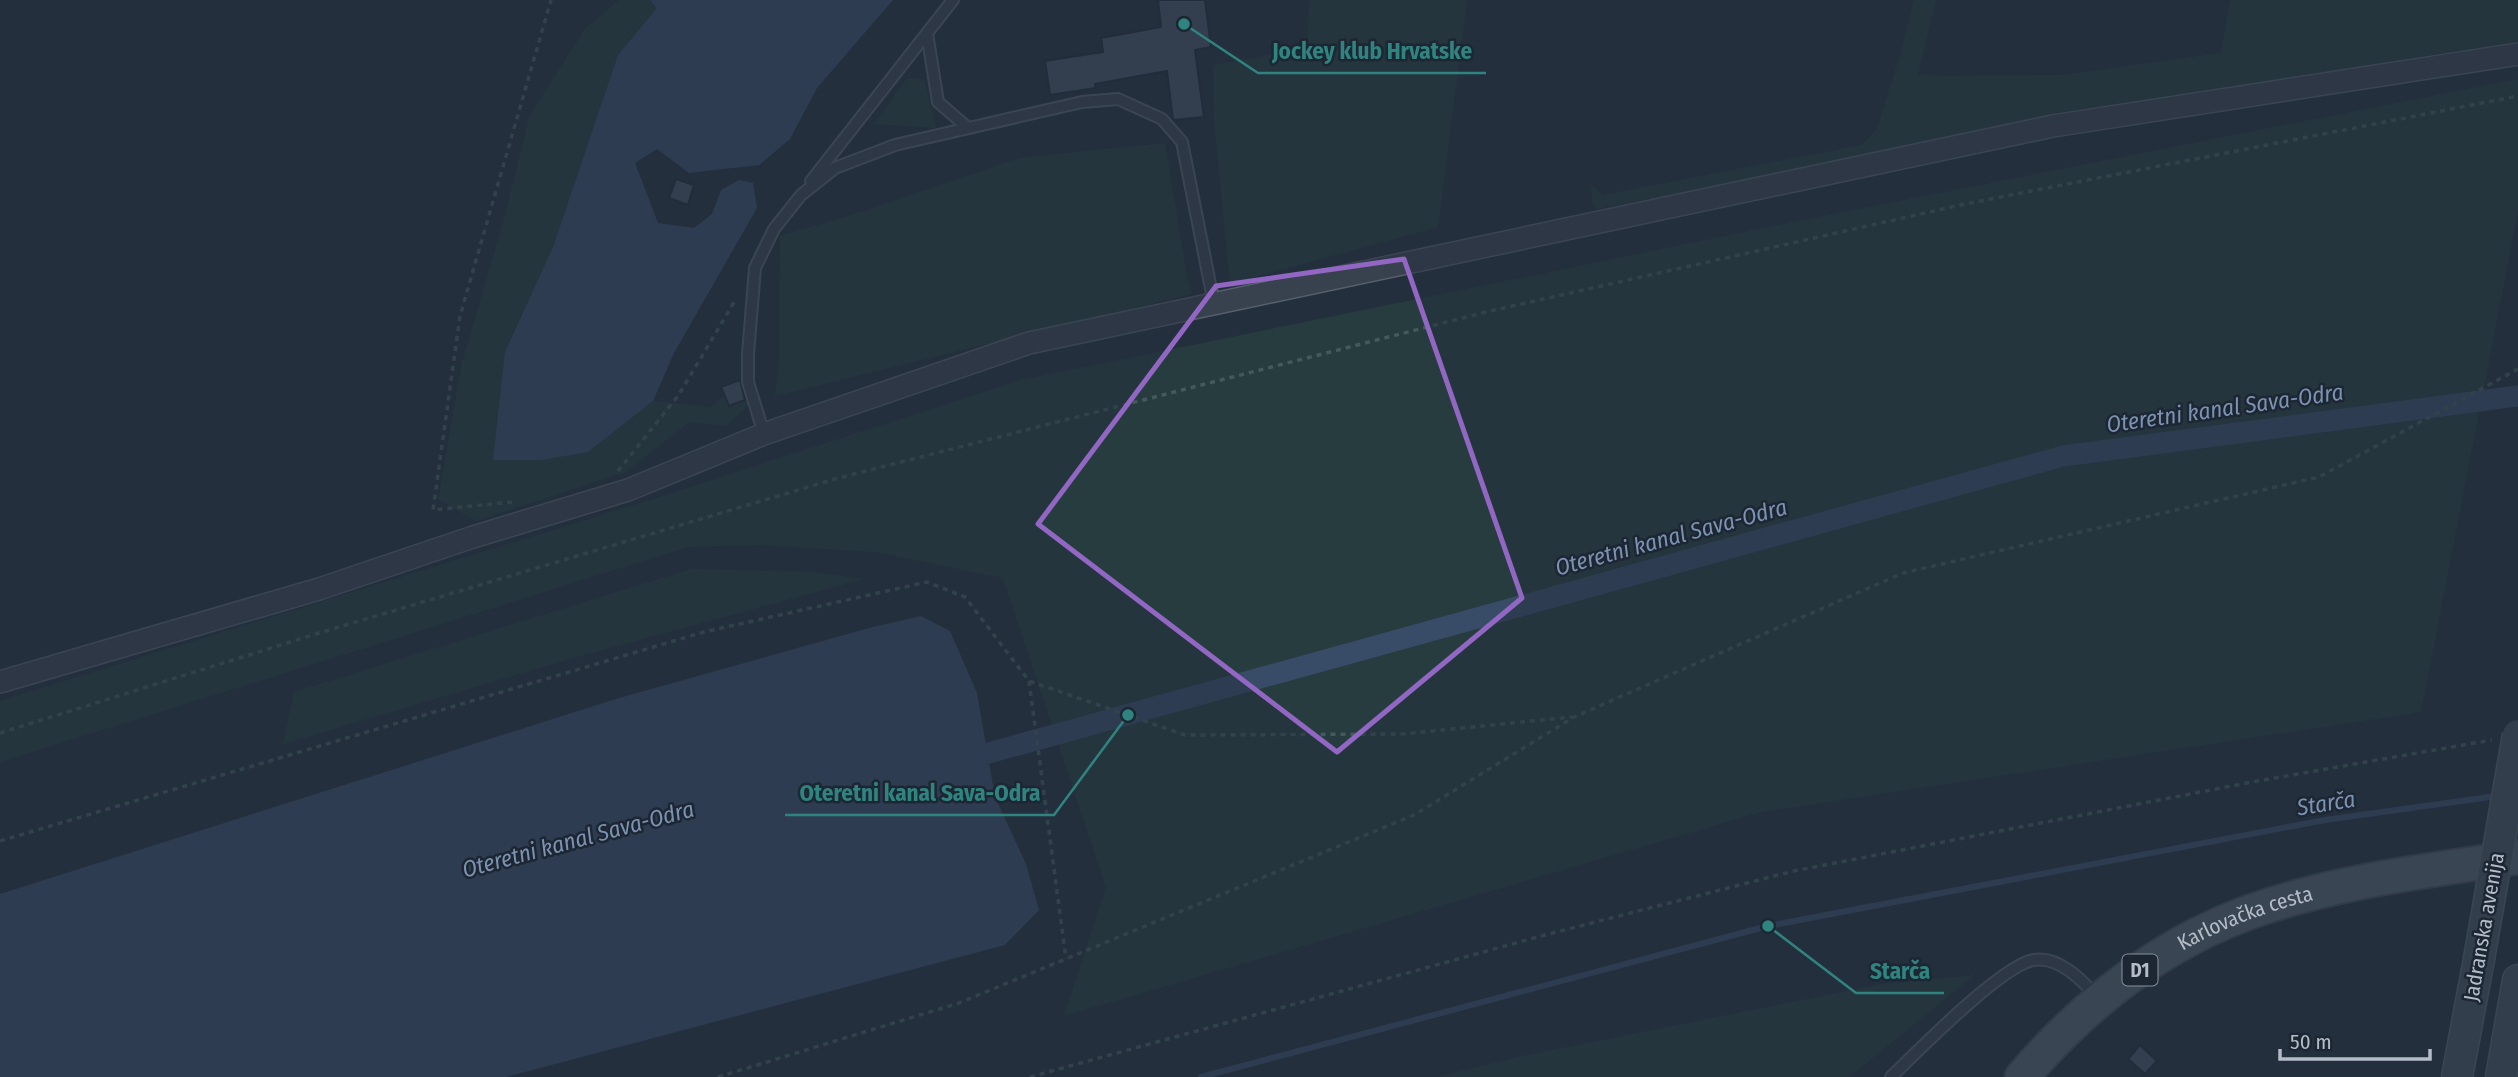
<svg xmlns="http://www.w3.org/2000/svg" width="2518" height="1077" font-family="'Fira Sans Condensed',sans-serif">
<style>
.green{fill:#263c3f}
.water{fill:#394c67}
.lines{fill:none;stroke-linecap:round;stroke-linejoin:round}
.stream{stroke:#394c67;stroke-width:6}
.canal{stroke:#394c67;stroke-width:21}
.building{fill:#455162;stroke:#1f2835;stroke-width:2}
.lane-casing{stroke:#565f6c;stroke-width:14}
.street-casing{stroke:#565f6c;stroke-width:24}
.secondary-casing{stroke:#565f6c;stroke-width:33}
.primary-casing{stroke:#414a57;stroke-width:37}
.path{stroke:#44595c;stroke-width:3.5;stroke-dasharray:5 5;stroke-linecap:butt}
.lane{stroke:#38414e;stroke-width:10}
.street{stroke:#38414e;stroke-width:21}
.secondary{stroke:#465061;stroke-width:30}
.primary{stroke:#56606e;stroke-width:33}
.secondary-bridge-casing{stroke:#565f6c;stroke-width:33;stroke-linecap:butt}
.secondary-bridge{stroke:#465061;stroke-width:30}
.marked{fill:none;stroke:#9266c3;stroke-width:5;stroke-linejoin:round}
.labels{text-anchor:middle;dominant-baseline:central;stroke-width:5;stroke-linejoin:round;paint-order:stroke}
.shield{fill:#1d2633;stroke:#878f9c;stroke-width:2}
.shield-label{font-size:19px;font-weight:bold;fill:#b4bcc9}
.street-label{font-size:21px;fill:#b4bcc9;stroke:#1d2633}
.water-label{font-size:23px;font-style:italic;fill:#7c92b1;stroke:#1d2633}
.leader{fill:none;stroke:#308480;stroke-width:2.5}
.callout-dot{fill:#308480;stroke:#1d2633;stroke-width:2.5}
.callout-label{font-size:23px;text-anchor:middle;font-weight:bold;fill:#308480;stroke:#1d2633;stroke-width:5;stroke-linejoin:round;paint-order:stroke}
</style>
<rect width="100%" height="100%" fill="#242f3e"/>
<path class="green" d="M619 0H650L657 8 618 55 553 247 505 352 588 452 653 401 711 407 737 385 751 403 726 426 689 422 626 472 476 521 438 499 462 363 503 223 530 115 585 29Z
M1309 0H1467L1438 227 1230 284 1214 121 1213 65 1307 48Z
M1914 0H1936L1918 74 1942 76 2061 75 2221 53 2230 0H2518V43L2436 54 2219 91 1597 209 1593 205 1591 184 1603 195 1862 145 1877 129 1900 55Z
M907 78 924 79 936 128 874 124Z
M2518 79V211L2421 712 1761 812 1064 1016 1106 887 1003 578 876 552 758 545 688 547 0 762V701L650 500 1021 380 1828 215Z
M1165 143 1187 277 1192 294 775 396 779 364 780 236 862 212 1019 158Z
M691 569 811 572 864 579 570 659 283 744 294 692Z
M1975 975 1849 1077H1437L1518 1057 1883 984Z"/>
<path class="water" d="M650 0H893L817 88 790 139 759 165 689 173 657 149 635 163 658 223 694 228 712 214 721 190 739 180 753 183 757 208 674 353 653 401 588 452 541 460H493L505 352 553 247 618 55 657 8Z
M921 616 950 631 977 693 995 797 1026 864 1039 910 1005 945 506 1077H0V894L619 698 869 628Z"/>
<g class="lines">
<path class="stream" d="M1201 1077 1768 926 2325 820 2497 796"/>
<path class="canal" d="M960 761 2063 456 2518 396"/>
</g>
<path class="building" d="M1158 0H1205L1211 47 1195 50 1204 117 1173 120 1167 71 1095 84 1096 88 1050 95 1045 61 1103 52 1101 38 1161 27Z
M676 179 694 185 688 205 669 198Z
M740 380 745 400 729 406 721 387Z
M2140 1045 2157 1061 2145 1074 2128 1059Z"/>
<g class="lines">
<g class="lane-casing">
<path id="lane" d="M927 33 938 102 968 128
M811 181 953 0
M764 434 748 382V354L755 268 774 229 801 195 835 168 895 145 1082 102 1118 99 1162 119 1182 142 1214 304
M1891 1077C1918 1051 2002 965 2034 960 2059 956 2082 980 2097 997"/>
</g>
<g class="street-casing">
<path id="street" d="M0 682 319 589 473 537 628 490 764 434 1029 343 2053 126 2518 54"/>
</g>
<g class="secondary-casing">
<path id="secondary" d="M2457 1077 2479 959
M2501 1077 2518 980"/>
</g>
<g class="primary-casing">
<g id="primary">
<path id="s1" d="M2022 1077C2083 1006 2158 946 2247 913 2334 881 2428 871 2518 857"/>
</g>
</g>
<path class="path" d="M618 471 678 396 736 299
M512 502 433 510 460 316 551 0
M1029 681 1066 959
M0 733 319 633 835 479 1486 312 1965 204 2518 96
M0 841 704 632 927 582 965 597 1029 681 1185 735 1403 734 1572 717
M718 1077 959 1003 1414 815 1574 717 1903 573 2319 477 2518 369
M1030 1077 1545 935 1794 871 2252 782 2492 740"/>
<use href="#lane" class="lane"/>
<use href="#street" class="street"/>
<use href="#secondary" class="secondary"/>
<use href="#primary" class="primary"/>
<g class="secondary-bridge-casing">
<path id="secondary-bridge" d="M2479 959 2518 735"/>
</g>
<use href="#secondary-bridge" class="secondary-bridge"/>
</g>
<path d="M0 0H2518V1077H0ZM1404 259 1522 598 1337 752 1038 524 1216 286Z" fill="#242f3e" fill-opacity=".55" fill-rule="evenodd"/>
<path class="marked" d="M1404 259 1522 598 1337 752 1038 524 1216 286Z"/>
<g class="labels">
<rect class="shield" x="2122.5" y="954.5" width="35" height="31" rx="5"/>
<g class="shield-label">
<text x="2140" y="970">D1</text>
</g>
<g class="street-label">
<text stroke="none"><textPath href="#s1" startOffset="278">Karlovačka cesta</textPath></text>
<text transform="translate(2484 927) rotate(-80)">Jadranska avenija</text>
</g>
<g class="water-label">
<text transform="translate(2225 408) rotate(-8)">Oteretni kanal Sava-Odra</text>
<text transform="translate(1671 537) rotate(-15)">Oteretni kanal Sava-Odra</text>
<text transform="translate(2326 803) rotate(-9)">Starča</text>
<text transform="translate(578 839) rotate(-15)">Oteretni kanal Sava-Odra</text>
</g>
</g>
<path class="leader" d="M1184 24L1258 73H1486M1128 715L1054 815H785M1768 926L1856 993H1944"/>
<g class="callout-dot">
<circle cx="1184" cy="24" r="7"/>
<circle cx="1128" cy="715" r="7"/>
<circle cx="1768" cy="926" r="7"/>
</g>
<g class="callout-label">
<text x="1372" y="59">Jockey klub Hrvatske</text>
<text x="920" y="801">Oteretni kanal Sava-Odra</text>
<text x="1900" y="979">Starča</text>
</g>
<path d="M2280 1049v10h150v-10" fill="none" stroke="#b4bcc9" stroke-width="3.5"/>
<text x="2290" y="1049" font-size="21" fill="#b4bcc9" stroke="#1d2633" stroke-width="5" paint-order="stroke">50 m</text>
</svg>
